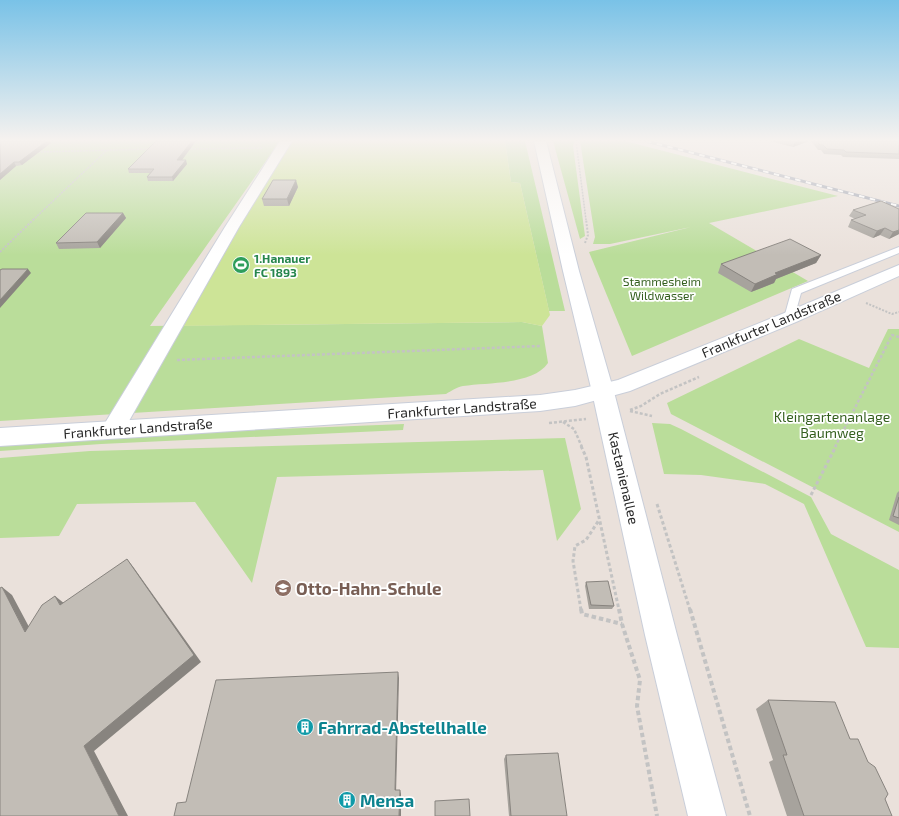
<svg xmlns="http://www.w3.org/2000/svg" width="899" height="816" font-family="'Exo 2',sans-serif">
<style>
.green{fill:#badd9a}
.pitch{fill:#cde497}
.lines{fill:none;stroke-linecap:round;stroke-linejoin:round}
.service-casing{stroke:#c9ced9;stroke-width:2}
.minor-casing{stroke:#c9ced9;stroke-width:2}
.tertiary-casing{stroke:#c9ced9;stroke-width:2}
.secondary-casing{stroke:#c9ced9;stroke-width:2}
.path-far4{stroke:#c3c3c3;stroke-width:1.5;stroke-dasharray:2 1;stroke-linecap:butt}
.path-far3{stroke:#c3c3c3;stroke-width:2;stroke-dasharray:2 1.5;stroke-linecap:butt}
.path-far2{stroke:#c3c3c3;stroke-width:2.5;stroke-dasharray:3 2;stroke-linecap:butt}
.path-far1{stroke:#c3c3c3;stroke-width:3;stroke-dasharray:3.5 2.5;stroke-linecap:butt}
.path{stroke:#c3c3c3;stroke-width:4;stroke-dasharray:4.5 3;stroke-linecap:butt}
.service{fill:#fff;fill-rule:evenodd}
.minor{fill:#fff;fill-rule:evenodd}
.tertiary{fill:#fff;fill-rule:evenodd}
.secondary{fill:#fff;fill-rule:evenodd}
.rail-casing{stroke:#9ea3b1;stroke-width:3}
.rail{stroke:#fff;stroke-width:2;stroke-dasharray:5.5;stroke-linecap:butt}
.wall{fill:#a7a39d}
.shaded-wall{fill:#88847f}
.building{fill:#c2bdb6;stroke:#88847f}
.labels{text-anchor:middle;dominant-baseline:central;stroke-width:3.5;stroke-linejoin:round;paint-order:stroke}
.far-leisure-label{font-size:12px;font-weight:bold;fill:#27864d;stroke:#fff;text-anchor:start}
.far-park-label{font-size:12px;fill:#345f1e;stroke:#fff}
.street-label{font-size:14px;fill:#282828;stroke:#fff}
.park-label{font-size:14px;fill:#345f1e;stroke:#fff}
.near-education-label{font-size:17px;font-weight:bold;fill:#785e54;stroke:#fff;text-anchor:start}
.near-culture-label{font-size:17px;font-weight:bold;fill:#0d838f;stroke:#fff;text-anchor:start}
</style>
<rect width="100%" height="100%" fill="#eae1db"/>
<path class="green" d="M0 141H280L150 326 522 322 542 326 548 363C533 385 488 382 463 386 457 387 451 391 446 394L0 421Z
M505 141H525L565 311H549L520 183 511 182Z
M553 141H575L573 146 585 236 580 239Z
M580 141H625L838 196 709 223 808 281 632 356 589 252 691 227 610 244H593L595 237Z
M888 329H899V532L671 414 667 403 799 339 869 368Z
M652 423 670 424 681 429 811 497 831 534 899 570V648L866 647 804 504 765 484 701 475 664 474Z
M404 424 403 430 101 444 0 451V444L110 436Z
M565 438 581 509 557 541 543 470 277 477 252 583 195 502 77 504 59 536 0 538V458L90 451Z"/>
<path class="pitch" d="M291 141H505L511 182 520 183 550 315 542 326 522 322 173 326Z"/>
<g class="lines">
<g class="service-casing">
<path id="service" d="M899 247V253L801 293 794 318 789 321 784 318 792 289Z"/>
</g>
<g class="minor-casing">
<path id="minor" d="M280 141H292L239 227 121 435 113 438 105 435 102 429 105 423 225 227Z
M534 141H546L579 271 614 392 611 397 603 399 595 397 592 392 563 271Z"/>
</g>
<g class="tertiary-casing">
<path id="tertiary" d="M603 385 611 387 614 392 677 635 726 816H688L645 635 592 392 595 387Z"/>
</g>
<g class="secondary-casing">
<path id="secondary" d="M899 265V276L796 322 630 391 575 406 540 411 0 446V428L540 395 575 390 618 380 782 314Z"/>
</g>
<path class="path-far4" d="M518 141 524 144
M576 141 586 220
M188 149 263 148
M38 152 151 149
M33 220 107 150"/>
<path class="path-far3" d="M585 243 588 235 586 219
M0 252 34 219
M866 303 892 314 899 312"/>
<path class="path-far2" d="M177 360 541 346
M630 410 641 406 660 394 699 377
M630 411 652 416
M563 422 574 429 582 447
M549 423 586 419
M835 447 892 335 899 337"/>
<path class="path-far1" d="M581 446 586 457 619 610
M811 495 836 446
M657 504 690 610
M581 610 573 561 575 546 586 540 599 520"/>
<path class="path" d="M581 609 582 614 622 624
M619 609 622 624 640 680 637 706 657 816
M690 609 750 816"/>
<use href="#service" class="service"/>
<use href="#minor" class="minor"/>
<use href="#tertiary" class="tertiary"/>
<use href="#secondary" class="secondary"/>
<g class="rail-casing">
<path id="rail" d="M646 141 899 206"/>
</g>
<use href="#rail" class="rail"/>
</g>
<path class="wall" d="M0 141H50V142L51 143 22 165 16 166 0 180Z
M156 141H196L182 160 187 164 173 181H148L147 177 150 173H129L128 169Z
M770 141H809L793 147Z
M811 141H899V159L843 157 841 155 824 154 821 150H818Z
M298 187 289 206H264L262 199Z
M881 201 899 234 889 239 880 235 873 238 848 227 851 220 855 219 849 216 853 210Z
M123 213 126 218 100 248 59 249 56 243Z
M821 255 816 263 776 279 774 283 751 292 718 273 721 264Z
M899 491V525L889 520 897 493Z
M586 582 614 606 612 609H589L585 586Z
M768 700 850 739 885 799 892 816H787L769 762 773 760 756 709Z
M506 755 567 816H509L504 759Z"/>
<path class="shaded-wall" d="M46 141H50V142L51 143 22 165 19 162Z
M192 141H196L179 164 177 160Z
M798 141H809L793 147 795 142Z
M186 160 187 164 173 181 172 177Z
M14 162 16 166 0 180V174Z
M296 180 298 187 289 206 287 199Z
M123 213 126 218 100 248 97 242Z
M885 228 880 235 873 238 877 231Z
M899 230V234L889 239 893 232Z
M821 255 816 263 776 279 774 283 751 292 755 284 775 273Z
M28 269 31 273 0 308V300Z
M127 559 134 568 201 662 94 751 128 816H119L84 746Z
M2 587 12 595 36 640 25 632Z
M55 596 65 604 60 605Z
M398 672 399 678 396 794 395 790Z
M400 790 401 794V816H399Z"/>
<path class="building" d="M0 141H47L19 162H14L0 174Z
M156 141H192L177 160H186L172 177H147L154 169H128Z
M817 141H899V154L846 152 844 150 827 149 823 145H820Z
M273 180H296L287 199H262Z
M881 201 899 209V230L893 232 885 228 877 231 851 220 866 215 853 210Z
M86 213H123L97 242 56 243Z
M790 239 821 255 775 273 778 274 755 284 721 264Z
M2 269H28L0 300V270Z
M899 497V518L893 516Z
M127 559 194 655 84 746 119 816H0V588L2 587 25 632 42 605 55 596 60 605Z
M608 581 614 606 591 605 586 582Z
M398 672 395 790H400L399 816H174L177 803 186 802 216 680Z
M768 700 835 702 850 739H858L868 762 875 767 888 794 885 799 892 816H804L783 755H787Z
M558 753 567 816H511L506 755Z
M469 799 470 816H435V801Z"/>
<linearGradient id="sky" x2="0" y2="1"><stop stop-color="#79c2e7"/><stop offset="0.55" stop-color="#f6f2ef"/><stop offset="1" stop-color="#f6f2ef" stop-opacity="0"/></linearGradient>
<rect width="899" height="255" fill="url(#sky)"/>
<defs>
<g id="stadium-disc" transform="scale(0.9)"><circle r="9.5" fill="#2e9e5b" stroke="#fff"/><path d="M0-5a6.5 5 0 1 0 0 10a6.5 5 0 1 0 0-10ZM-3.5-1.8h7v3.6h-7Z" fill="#fff"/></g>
<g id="school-disc" transform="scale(0.9)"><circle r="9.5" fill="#8d6e63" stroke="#fff"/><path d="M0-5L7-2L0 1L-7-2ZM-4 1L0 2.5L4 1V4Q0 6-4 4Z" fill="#fff"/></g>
<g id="building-disc" transform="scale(0.9)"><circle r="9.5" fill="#0f9aa8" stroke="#fff"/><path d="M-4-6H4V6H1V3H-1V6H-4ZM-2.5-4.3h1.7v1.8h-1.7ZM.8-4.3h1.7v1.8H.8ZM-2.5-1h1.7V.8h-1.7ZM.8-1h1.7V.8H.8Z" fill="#fff"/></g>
</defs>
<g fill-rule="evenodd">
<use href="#stadium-disc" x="241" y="265"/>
<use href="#school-disc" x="283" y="588"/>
<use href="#building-disc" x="305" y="727"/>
<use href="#building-disc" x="347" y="800"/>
</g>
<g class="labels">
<g class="far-leisure-label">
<text x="254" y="258">1.Hanauer<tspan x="254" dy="14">FC 1893</tspan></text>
</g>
<g class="far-park-label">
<text x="662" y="281">Stammesheim<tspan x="662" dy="14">Wildwasser</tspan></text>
</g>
<g class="street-label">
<text transform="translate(771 324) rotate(-23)">Frankfurter Landstraße</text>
<text transform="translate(462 408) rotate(-4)">Frankfurter Landstraße</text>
<text transform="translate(138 428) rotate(-4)">Frankfurter Landstraße</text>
<text transform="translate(624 478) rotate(77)">Kastanienallee</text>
</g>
<g class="park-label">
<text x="832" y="416">Kleingartenanlage<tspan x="832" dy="16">Baumweg</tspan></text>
</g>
<g class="near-education-label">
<text x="296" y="588">Otto-Hahn-Schule</text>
</g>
<g class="near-culture-label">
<text x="318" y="727">Fahrrad-Abstellhalle</text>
<text x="360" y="800">Mensa</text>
</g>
</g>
</svg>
